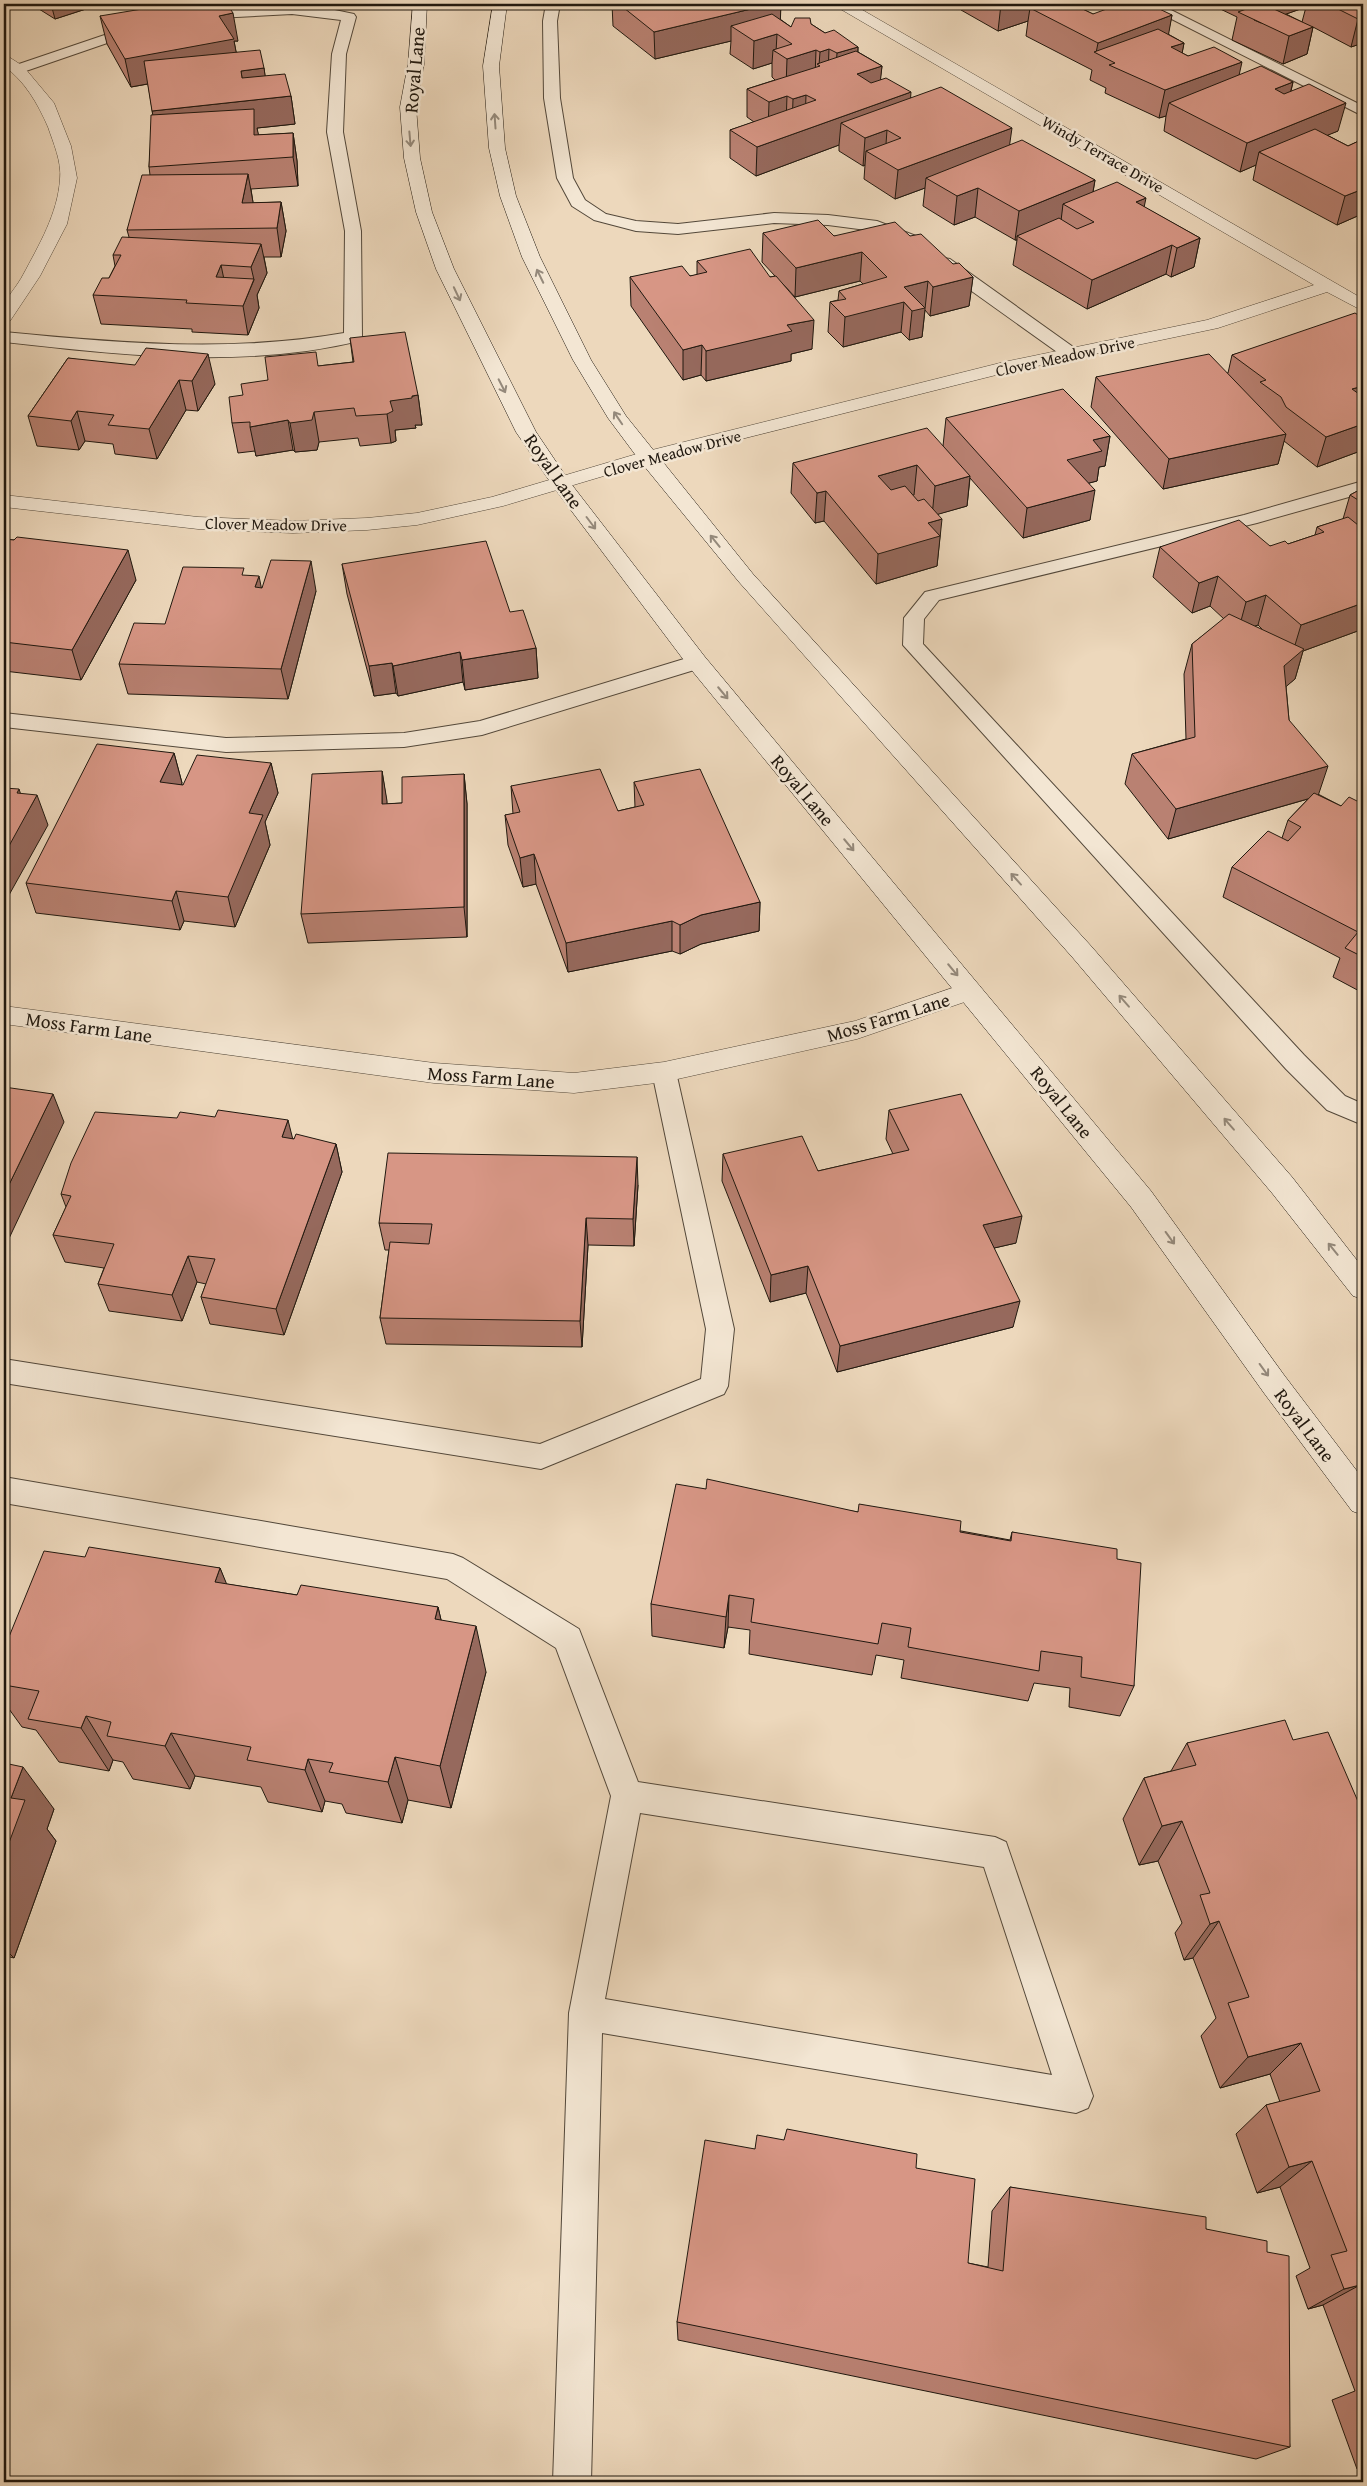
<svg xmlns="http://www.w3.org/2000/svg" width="1367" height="2486" font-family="'Gentium Book Plus',serif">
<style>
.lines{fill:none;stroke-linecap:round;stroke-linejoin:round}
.service-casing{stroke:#53483a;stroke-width:2}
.minor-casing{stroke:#53483a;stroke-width:1}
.secondary-casing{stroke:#20180f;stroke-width:1}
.service{fill:#f3e6d3;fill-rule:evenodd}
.minor{fill:#f3e6d3;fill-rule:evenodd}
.secondary{fill:#f3e6d3;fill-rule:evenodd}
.wall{fill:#b98172;stroke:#20180f;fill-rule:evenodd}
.shaded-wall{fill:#96695d;stroke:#20180f}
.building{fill:#d79685;stroke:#20180f}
.oneway{stroke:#94897b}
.labels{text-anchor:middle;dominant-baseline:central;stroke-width:5;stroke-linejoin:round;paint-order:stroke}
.far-street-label{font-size:16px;fill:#20180f;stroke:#f3e6d3}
.street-label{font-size:19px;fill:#20180f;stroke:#f3e6d3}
</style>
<rect width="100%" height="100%" fill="#edd8bc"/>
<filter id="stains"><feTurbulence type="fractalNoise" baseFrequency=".004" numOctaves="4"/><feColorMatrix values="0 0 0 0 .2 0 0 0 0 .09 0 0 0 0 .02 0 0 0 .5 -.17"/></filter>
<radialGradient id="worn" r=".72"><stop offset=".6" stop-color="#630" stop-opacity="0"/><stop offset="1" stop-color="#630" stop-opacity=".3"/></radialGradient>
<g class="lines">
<g class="service-casing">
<path id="service" d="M546 4H560L557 21 560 98 573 178 585 200 606 214 636 221 678 224 774 213 828 215 877 221 916 236 918 239 916 242 910 244 874 231 828 225 774 223 678 234 636 231 594 220 572 206 557 178 544 98 543 21Z
M1142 4H1159L1363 106V116Z
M292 5 330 9 354 14 356 17 346 54 343 132 361 231 362 337 359 341C244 369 120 355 4 342V332C118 343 231 353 344 333L345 231 327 132 332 54 341 20 292 14 198 19 191 15 198 11Z
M140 23 145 24 147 27 145 30 23 72 18 73 11 69 13 66Z
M944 258 950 259 1076 349 1079 353 1076 357H1064L938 267 936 263 938 259Z
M1363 481V493L1257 523 939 600 924 619 923 644 1304 1055 1345 1096 1363 1104V1125L1327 1110 1286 1069 903 645 904 618 925 592 1244 515Z
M697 655 704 657 707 662 704 667 482 735 404 747 226 752 4 727V713L226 738 404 733 480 721Z
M664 1063 673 1065 676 1072 734 1329 728 1386 724 1394 541 1469 4 1383V1359L540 1444 701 1379 706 1329 652 1072 655 1065Z
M4 1477 453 1554 463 1558 579 1629 638 1782 995 1837 1006 1842 1093 2096 1088 2108 1076 2113 602 2033 591 2482H553L569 2013 611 1796 556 1648 447 1579 4 1503ZM640 1813 984 1867 1052 2075 605 1999Z"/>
</g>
<g class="minor-casing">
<path id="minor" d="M835 4H852L1363 299V311L1327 292 1218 328 1004 373 654 461 503 506 417 525 367 530 293 533 198 529 4 507V495L198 517 293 521 367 518 417 513 492 497 640 453 1004 362 1207 320 1314 285 837 7Z
M4 54 23 66 54 103 71 146 77 178 67 224 40 276 10 321 4 322C2 298 12 295 23 275 39 245 58 213 60 179 62 162 53 142 48 127 38 104 25 81 4 66Z
M970 982 979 985 982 991 979 997 857 1039 664 1082 574 1093 434 1083 4 1024V1006L434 1063 574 1073 664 1062 855 1021Z"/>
</g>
<g class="secondary-casing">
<path id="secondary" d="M413 4H427L424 64 416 107 420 158 432 212 454 269 536 432 569 481 705 657 1151 1191 1284 1375 1363 1479V1515L1352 1511 1264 1393 1131 1207 689 667 555 489 516 432 436 269 416 212 404 158 400 107 408 64Z
M493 4H507L499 66 505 148 516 196 540 257 591 360 626 416 753 574 1091 946 1292 1177 1363 1268V1299L1353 1296 1272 1193 1073 958 739 582 640 461 608 418 573 360 522 257 500 196 489 148 483 66Z"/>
</g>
<use href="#service" class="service"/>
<use href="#minor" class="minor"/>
<use href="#secondary" class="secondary"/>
</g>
<path class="wall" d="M31 4H91L92 7 55 19Z
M612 4H781L780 19 791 27 811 24 825 33 858 47V52L882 66 880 80 911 98 1010 145 1095 180 1093 192 1144 207 1200 238 1194 267 1171 277 1166 274 1087 309 1013 265 1017 240H1015L975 217 954 225 923 206 925 188 895 199 864 179 865 165 863 166 839 151V145L756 176 730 158V130L754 122 747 117V89L775 80 772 77V63L753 69 730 54 731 41 655 59 613 26Z
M962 4H1072L1093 14 1172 15 1168 34 1184 43 1182 53 1188 56 1239 75 1293 82 1291 91 1338 131 1327 135 1348 146 1363 139V225L1360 223 1362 214 1337 225 1253 180 1256 165 1240 172 1164 131 1166 116 1159 118 1105 93 1106 88 1090 80 1092 70 1026 36 1028 21 998 31 961 10Z
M1212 4H1363V60L1359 57 1363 43 1351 47 1313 27 1307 54 1283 64 1232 40 1237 17 1212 5ZM1306 7 1302 22 1286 14Z
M100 16 238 41H234L236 52 264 68 265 76 291 96 295 124 257 128 258 135 293 133 297 161 298 186 251 189 253 203 281 202 286 231 281 257H264L267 273 257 295 259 308 248 335 192 332V329L101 324 93 295 109 278 115 266 113 255 129 237 127 230 150 175 149 167 153 115 148 84 131 87 107 44Z
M763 233 834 236H910L973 277 969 306 930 316 925 310 922 337 909 340 901 332 843 347 828 332 830 302 838 300 839 291 863 284 860 281 795 297 783 284 812 349 791 354V361L706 381 701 375 683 380 631 306 630 277 690 276 697 275V261L770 277 775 276 762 262Z
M1363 318V450L1317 467 1284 441 1278 464 1163 489 1091 407 1096 377 1228 373 1232 355Z
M350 338 418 395 422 425H415L416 428 395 430 396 441 391 443 360 446 358 438 319 442 317 450 295 452 293 450 256 456 255 451 238 453 232 423 243 395 268 380 318 366 353 362Z
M68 358 215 384 198 411 186 410 157 459 115 454 113 444 85 441 79 450 37 446 28 416Z
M946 418 1110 436 1105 466 1099 467 1097 481 1089 483 1090 520 1023 538 970 478 967 506 938 514 940 536 937 566 876 584 824 521 815 523 791 493 793 463 943 446Z
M1363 488V629L1303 651 1295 679 1286 686 1289 720 1318 794 1341 806 1363 804V993L1333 977 1340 958 1223 897 1232 867 1282 838 1288 820 1308 799 1168 839 1125 784 1132 754 1186 739 1184 674 1192 644 1224 619 1210 606 1192 613 1153 577 1160 547 1270 546 1288 544 1315 535 1317 527 1343 519 1350 495ZM1258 625 1264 631 1254 626Z
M4 539 14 540 136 580 81 680 4 671Z
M342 564 510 612 536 648 538 678 465 690 463 682 398 696 396 693 374 696 347 594Z
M245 576 261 588 316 591 288 699 128 694 119 664 165 624Z
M174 753 182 783 181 785H183L271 763 278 793 265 822 270 845 235 927 184 921 180 930 36 913 26 883Z
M382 771 387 804 402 803 464 774 467 804V937L308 943 301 914Z
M634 782 760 902 759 931 701 944 680 954 672 951 568 972 536 884 523 887 508 845 505 815 513 814 511 786 618 811 635 807Z
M889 1110 1016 1243 994 1248 1013 1327 837 1372 806 1293 770 1302 722 1181 723 1154 818 1171 893 1154 886 1139Z
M293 1139 336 1144 342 1172 284 1335 210 1324 201 1297 206 1284 197 1282 182 1321 109 1311 98 1284 104 1268 65 1262 53 1235 66 1207 61 1194Z
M638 1185 634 1246 588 1245 582 1347 386 1344 380 1318 389 1250H385L379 1223Z
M706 1489 858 1512 1010 1540 1012 1532 1117 1559 1134 1686 1120 1716 1069 1707 1070 1688 1034 1683 1028 1701 901 1678 904 1660 876 1655 872 1675 749 1654 750 1630 728 1627 724 1648 652 1636 651 1604Z
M85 1557 220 1568 226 1584 297 1595 438 1607 441 1620 486 1672 451 1808 408 1800 402 1823 346 1813 342 1804 325 1801 322 1812 268 1802 261 1787 195 1776 190 1789 133 1779 123 1762 113 1760 109 1771 59 1762 36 1730 22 1727 4 1702V1649Z
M1293 1740 1363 1813V2468L1357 2469 1332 2400 1355 2391 1323 2305 1308 2309 1296 2276 1310 2268 1280 2187 1257 2193 1236 2134 1266 2105 1280 2102 1270 2074 1220 2088 1201 2036 1216 2018 1193 1958 1184 1960 1175 1933 1182 1923 1158 1861 1139 1865 1123 1819 1144 1778 1171 1771 1187 1743Z
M4 1763 54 1809 47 1829 56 1841 14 1958 6 1956 4 1962Z
M755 2149 916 2168 968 2263 988 2267 992 2211 1010 2187 1206 2229 1267 2252 1290 2447 1256 2459 678 2340 677 2322Z"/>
<path class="shaded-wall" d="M51 4H91L92 7 55 19Z
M772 4H781L780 29 731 26V41L655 59 654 32Z
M1001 4H1053L1030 8 1028 21 998 31Z
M1258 4H1307L1306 7 1261 23 1254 20Z
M233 13 238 41H234L239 67 131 87 125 59 219 16Z
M1172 15 1167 43 1096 53 1098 43Z
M1363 17V43L1351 47 1358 19Z
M1313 27 1307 54 1283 64 1289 36Z
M777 34 776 52 773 50 772 63 753 69 754 41Z
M1184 43 1179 70 1171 47Z
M858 47 856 75 835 81 837 53Z
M829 49 828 76 820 66 819 65 820 52Z
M816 50 815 78 786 87 787 59Z
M1242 62 1236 89 1169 103 1166 116 1159 118 1165 90Z
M882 66 879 94 857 74Z
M264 68 268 96 245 99 241 71Z
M1293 82 1286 110 1275 89Z
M911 92 909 120 841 123 839 145 756 176 757 147Z
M806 95 805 123 792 128 793 99Z
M291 96 295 124 257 128 259 137 158 139 152 111Z
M787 96 786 124 768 131 769 102Z
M1346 103 1338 131 1272 158 1259 152 1256 165 1240 172 1247 143Z
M1012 128 1008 156 926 178 925 188 895 199 898 170Z
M887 130 885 158 866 151 865 165 863 166 865 138Z
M293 133 297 161 298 186 293 157Z
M248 174 253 202 248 228 242 203Z
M1095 180 1090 209 1063 204 1061 221 1017 236V240H1015L1019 211Z
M978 188 975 217 954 225 957 196Z
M1363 189V210L1362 214 1337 225 1345 196Z
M1146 198 1140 227 1136 202Z
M281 202 286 231 281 257 277 228Z
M1200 238 1194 267 1171 277 1177 248Z
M261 244 267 273 257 295 259 308 248 335 243 306 254 280 251 267Z
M1172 245 1166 274 1087 309 1092 280Z
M862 252 860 281 795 297 796 268Z
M221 265 227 294 216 277Z
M973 277 969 306 930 316 933 287Z
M928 281 922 337 909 340 912 311 904 302 901 332 843 347 845 317 904 287Z
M814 320 812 349 791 354V361L706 381V351L787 325Z
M702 345 701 375 683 380V350Z
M208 354 215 384 198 411 192 381Z
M179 380 186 410 157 459 149 429Z
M1363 386V412L1352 389Z
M418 395 422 425H415L416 428 395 430 396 441 391 443 387 414 390 401Z
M77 411 85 441 79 450 71 421Z
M314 412 319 442 317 450 295 452 290 423Z
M288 420 293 450 256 456 250 427Z
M1363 424V450L1317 467 1326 437Z
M1286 434 1278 464 1163 489 1169 459Z
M1110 436 1105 466 1099 467 1097 481 1062 490 1067 460 1093 440Z
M917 465 914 495 876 505 878 476Z
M970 476 967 506 932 516 935 486Z
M1095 490 1090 520 1023 538 1027 508Z
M826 491 824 521 815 523 817 493Z
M942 519 937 566 876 584 878 554 928 523Z
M128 550 136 580 81 680 72 650Z
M311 561 316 591 288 699 281 669Z
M259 576 265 606 255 587Z
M1218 576 1210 606 1192 613 1199 583Z
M1266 595 1258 625 1238 632 1246 602Z
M1363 603V629L1303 651 1295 679 1275 696 1284 666 1292 655 1301 625Z
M536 648 538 678 465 690 462 660Z
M460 652 463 682 398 696 393 666Z
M392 663 396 693 374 696 369 666Z
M174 753 182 783 168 811 160 782Z
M271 763 278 793 265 822 270 845 235 927 228 897 249 813Z
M1328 766 1318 796 1168 839 1176 809Z
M382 771 387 801 386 834 382 804Z
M464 774 467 804V937L464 907Z
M19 789 27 813 37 795 48 825 4 904V855L17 793Z
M534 854 536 884 523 887 520 858Z
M176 891 184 921 180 930 172 901Z
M760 902 759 931 701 944 680 954V925L701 915Z
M672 921V951L568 972 566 943Z
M53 1094 64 1122 4 1249V1195Z
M288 1120 295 1148 282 1137Z
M336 1144 342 1172 284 1335 276 1309Z
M637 1157 638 1185 634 1246 633 1219Z
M1022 1216 1016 1243 977 1252 983 1225Z
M586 1218 588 1245 582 1347 580 1321Z
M188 1256 197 1282 182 1321 172 1295Z
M808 1266 806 1293 770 1302 771 1275Z
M1020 1301 1013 1327 837 1372 840 1346Z
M220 1568 240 1616 215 1582Z
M729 1595 728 1627 724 1648 726 1617Z
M438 1607 449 1654 435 1619Z
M476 1626 486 1672 451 1808 440 1766Z
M86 1716 113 1760 109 1771 81 1728Z
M171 1733 195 1776 190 1789 165 1746Z
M395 1757 408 1800 402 1823 388 1782Z
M308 1759 325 1801 322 1812 305 1770Z
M23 1767 54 1809 47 1829 56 1841 14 1958 4 1948V1856L11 1798Z
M1182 1821 1158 1861 1139 1865 1162 1826Z
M1219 1921 1193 1958 1184 1960 1210 1924Z
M1301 2043 1270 2074 1220 2088 1248 2057Z
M1312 2161 1280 2187 1257 2193 1289 2167Z
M1360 2285 1323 2305 1308 2309 1344 2289Z"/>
<path class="building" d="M172 4H227L233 13 219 16 234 39 125 59 100 16Z
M619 4H772L654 32Z
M1042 4H1072L1093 14 1120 4H1149L1172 15 1098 43 1030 8Z
M1260 4H1263L1313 27 1289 36 1238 12Z
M1328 4H1363V17L1358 19Z
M772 14 791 27 795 18H810L811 24 825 33 834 30 858 47 837 53 829 49 820 52 816 50 787 59 773 50 792 44 777 34 754 41 731 26Z
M1158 29 1184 43 1171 47 1188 56 1214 47 1242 62 1165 90 1109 65 1115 63 1094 52Z
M260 50 264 68 241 71 242 78 285 74 291 96 152 111 144 61Z
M856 51 882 66 857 74 871 83 886 78 911 92 757 147 730 130 816 100 806 95 793 99 787 96 769 102 747 89 820 66 817 64Z
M1261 66 1293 82 1275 89 1284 94 1309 84 1346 103 1247 143 1169 103Z
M941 87 1012 128 898 170 866 151 901 138 887 130 865 138 841 123Z
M254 109V135L293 133V157L149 167 151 115Z
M1315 129 1348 146 1363 139V189L1345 196 1259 152Z
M1022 140 1095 180 1019 211 978 188 957 196 926 178Z
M248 174 242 203 281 202 277 228 127 230 142 175Z
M1117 182 1146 198 1136 202 1200 238 1177 248 1172 245 1092 280 1017 236 1059 218 1077 229 1094 222 1063 204Z
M818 220 834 236 895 222 910 236 921 234 953 264 959 263 973 277 933 287 928 281 904 287 925 308 912 311 904 302 845 317 830 302 846 299 839 291 887 277 862 252 796 268 763 233Z
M122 237 261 244 251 267 221 265 216 277 254 279 243 306 186 303 187 300 93 295 102 278H109L121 255H113Z
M750 249 770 277 776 276 814 320 787 325 792 331 706 351 702 345 683 350 630 277 682 266 690 276 707 272 697 261Z
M1355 313 1363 318V386L1352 389 1363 397V424L1326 437 1286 407 1281 397 1260 382 1266 380 1232 355Z
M405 332 418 395 412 396V398L390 401 393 411 387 414 356 416 354 408 314 412 312 420 290 423 288 420 250 427V422L232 423 229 397 243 395 241 384 268 380 265 357 316 352 318 366 354 362 350 338Z
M146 348 208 354 192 381 179 380 149 429 108 425 114 415 77 411 71 421 28 416 68 358 135 365Z
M1209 354 1286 434 1169 459 1096 377Z
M1063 389 1110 436 1093 440 1102 451 1067 460 1095 490 1027 508 946 418Z
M927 428 970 476 935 486 917 465 878 476 891 490 905 486 918 501 924 499 942 519 928 523 940 536 878 554 826 491 817 493 793 463Z
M1363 488V503L1350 495Z
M1348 517 1363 529V603L1301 625 1266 595 1246 602 1218 576 1199 583 1160 547 1239 520 1270 546 1285 541 1288 544 1324 532 1317 527Z
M17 537 128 550 72 650 4 642V539L14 540Z
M486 541 510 612 523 610 536 648 462 660 460 652 393 666 392 663 369 666 342 564Z
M271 560 311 561 281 669 119 664 134 623 165 624 183 567 244 568 242 575 259 576 255 587 262 588Z
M1229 614 1304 649 1284 666 1289 720 1328 766 1176 809 1132 754 1195 737 1192 644Z
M97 744 174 753 160 782 183 785 197 755 271 763 249 813 263 815 228 897 176 891 172 901 26 883Z
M600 769 618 811 644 805 634 782 700 769 760 902 701 915 680 925 672 921 566 943 534 854 520 858 505 815 520 812 511 786Z
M382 771V804L402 803V777L464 774V907L301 914 312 774Z
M4 788 19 789 17 793 37 795 4 855Z
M1314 793 1341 806 1349 797 1363 804V957L1345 948 1358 932 1232 867 1268 831 1288 841 1301 827 1288 820Z
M4 1087 53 1094 4 1195Z
M961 1094 1022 1216 983 1225 1020 1301 840 1346 808 1266 771 1275 723 1154 802 1136 818 1171 909 1150 889 1110Z
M218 1110 288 1120 282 1137 294 1139 296 1134 336 1144 276 1309 201 1297 215 1259 188 1256 172 1295 98 1284 114 1244 53 1235 71 1196 61 1194 71 1163 95 1112 177 1118 180 1112 215 1117Z
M388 1153 637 1157 633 1219 586 1218 580 1321 380 1318 390 1242 429 1244 432 1224 379 1223Z
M707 1479 858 1512 859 1504 961 1521 960 1532 1011 1541 1012 1532 1117 1549V1559L1141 1563 1134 1686 1081 1677 1082 1657 1041 1651 1039 1671 908 1647 911 1628 882 1623 878 1644 751 1622 754 1599 729 1595 726 1617 651 1604 676 1484 706 1489Z
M89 1547 220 1568 215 1582 297 1595 301 1585 438 1607 435 1619 476 1626 440 1766 395 1757 388 1782 329 1772 333 1763 308 1759 305 1770 247 1760 251 1747 171 1733 165 1746 107 1736 111 1722 86 1716 81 1728 28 1719 39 1691 4 1685V1649L44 1551 85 1557Z
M1285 1720 1293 1740 1328 1732 1363 1813V2294L1360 2285 1344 2289 1331 2255 1347 2251 1312 2161 1289 2167 1266 2105 1320 2091 1301 2043 1248 2057 1228 2003 1249 1997 1219 1921 1210 1924 1200 1895 1210 1893 1182 1821 1162 1826 1144 1778 1196 1765 1187 1743Z
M4 1763 23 1767 11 1798 25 1800 4 1856Z
M787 2129 917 2154 916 2168 975 2179 968 2263 1003 2271 1010 2187 1206 2217V2229L1267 2241V2252L1289 2256 1290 2447 677 2322 705 2140 755 2149 757 2135 784 2140Z"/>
<defs><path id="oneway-shaft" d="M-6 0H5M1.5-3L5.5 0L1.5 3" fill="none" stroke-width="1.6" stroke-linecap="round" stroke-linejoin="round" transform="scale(1.25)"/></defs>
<g class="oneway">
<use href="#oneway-shaft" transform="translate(495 121) rotate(-94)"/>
<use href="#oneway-shaft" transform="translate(410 139) rotate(85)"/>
<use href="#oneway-shaft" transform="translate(540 276) rotate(-116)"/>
<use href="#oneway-shaft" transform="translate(457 294) rotate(65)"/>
<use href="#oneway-shaft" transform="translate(502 386) rotate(63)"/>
<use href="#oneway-shaft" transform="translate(618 418) rotate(-124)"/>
<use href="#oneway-shaft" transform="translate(591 523) rotate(53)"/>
<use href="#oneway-shaft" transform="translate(715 541) rotate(-129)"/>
<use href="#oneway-shaft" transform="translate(723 693) rotate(50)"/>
<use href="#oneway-shaft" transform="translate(849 845) rotate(50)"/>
<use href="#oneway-shaft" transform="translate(1016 879) rotate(-132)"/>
<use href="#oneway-shaft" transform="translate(953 970) rotate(50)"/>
<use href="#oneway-shaft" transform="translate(1124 1001) rotate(-131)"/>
<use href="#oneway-shaft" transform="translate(1229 1124) rotate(-131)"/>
<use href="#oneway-shaft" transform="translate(1170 1238) rotate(54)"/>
<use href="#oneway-shaft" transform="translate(1333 1249) rotate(-129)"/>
<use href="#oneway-shaft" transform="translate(1264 1370) rotate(54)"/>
</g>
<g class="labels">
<g class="far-street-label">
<text transform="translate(1103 154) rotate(30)">Windy Terrace Drive</text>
<text transform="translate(1065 356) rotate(-12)">Clover Meadow Drive</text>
<text transform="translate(672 453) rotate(-15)">Clover Meadow Drive</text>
<text transform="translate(276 524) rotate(1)">Clover Meadow Drive</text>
</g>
<g class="street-label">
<text transform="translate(414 70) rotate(-85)">Royal Lane</text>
<text transform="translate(554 471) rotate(55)">Royal Lane</text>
<text transform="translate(803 790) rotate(50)">Royal Lane</text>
<text transform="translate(888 1017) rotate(-17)">Moss Farm Lane</text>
<text transform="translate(89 1027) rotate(8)">Moss Farm Lane</text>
<text transform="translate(491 1077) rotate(4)">Moss Farm Lane</text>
<text transform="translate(1062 1102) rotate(51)">Royal Lane</text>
<text transform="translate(1305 1425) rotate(53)">Royal Lane</text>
</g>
</g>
<rect width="1367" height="2486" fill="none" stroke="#edd8bc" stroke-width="20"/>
<rect x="5" y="5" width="1357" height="2476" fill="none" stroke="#20180f" stroke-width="2.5"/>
<rect x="10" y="10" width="1347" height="2466" fill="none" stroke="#20180f"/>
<rect width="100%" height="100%" filter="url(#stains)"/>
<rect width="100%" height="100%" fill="url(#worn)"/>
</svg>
